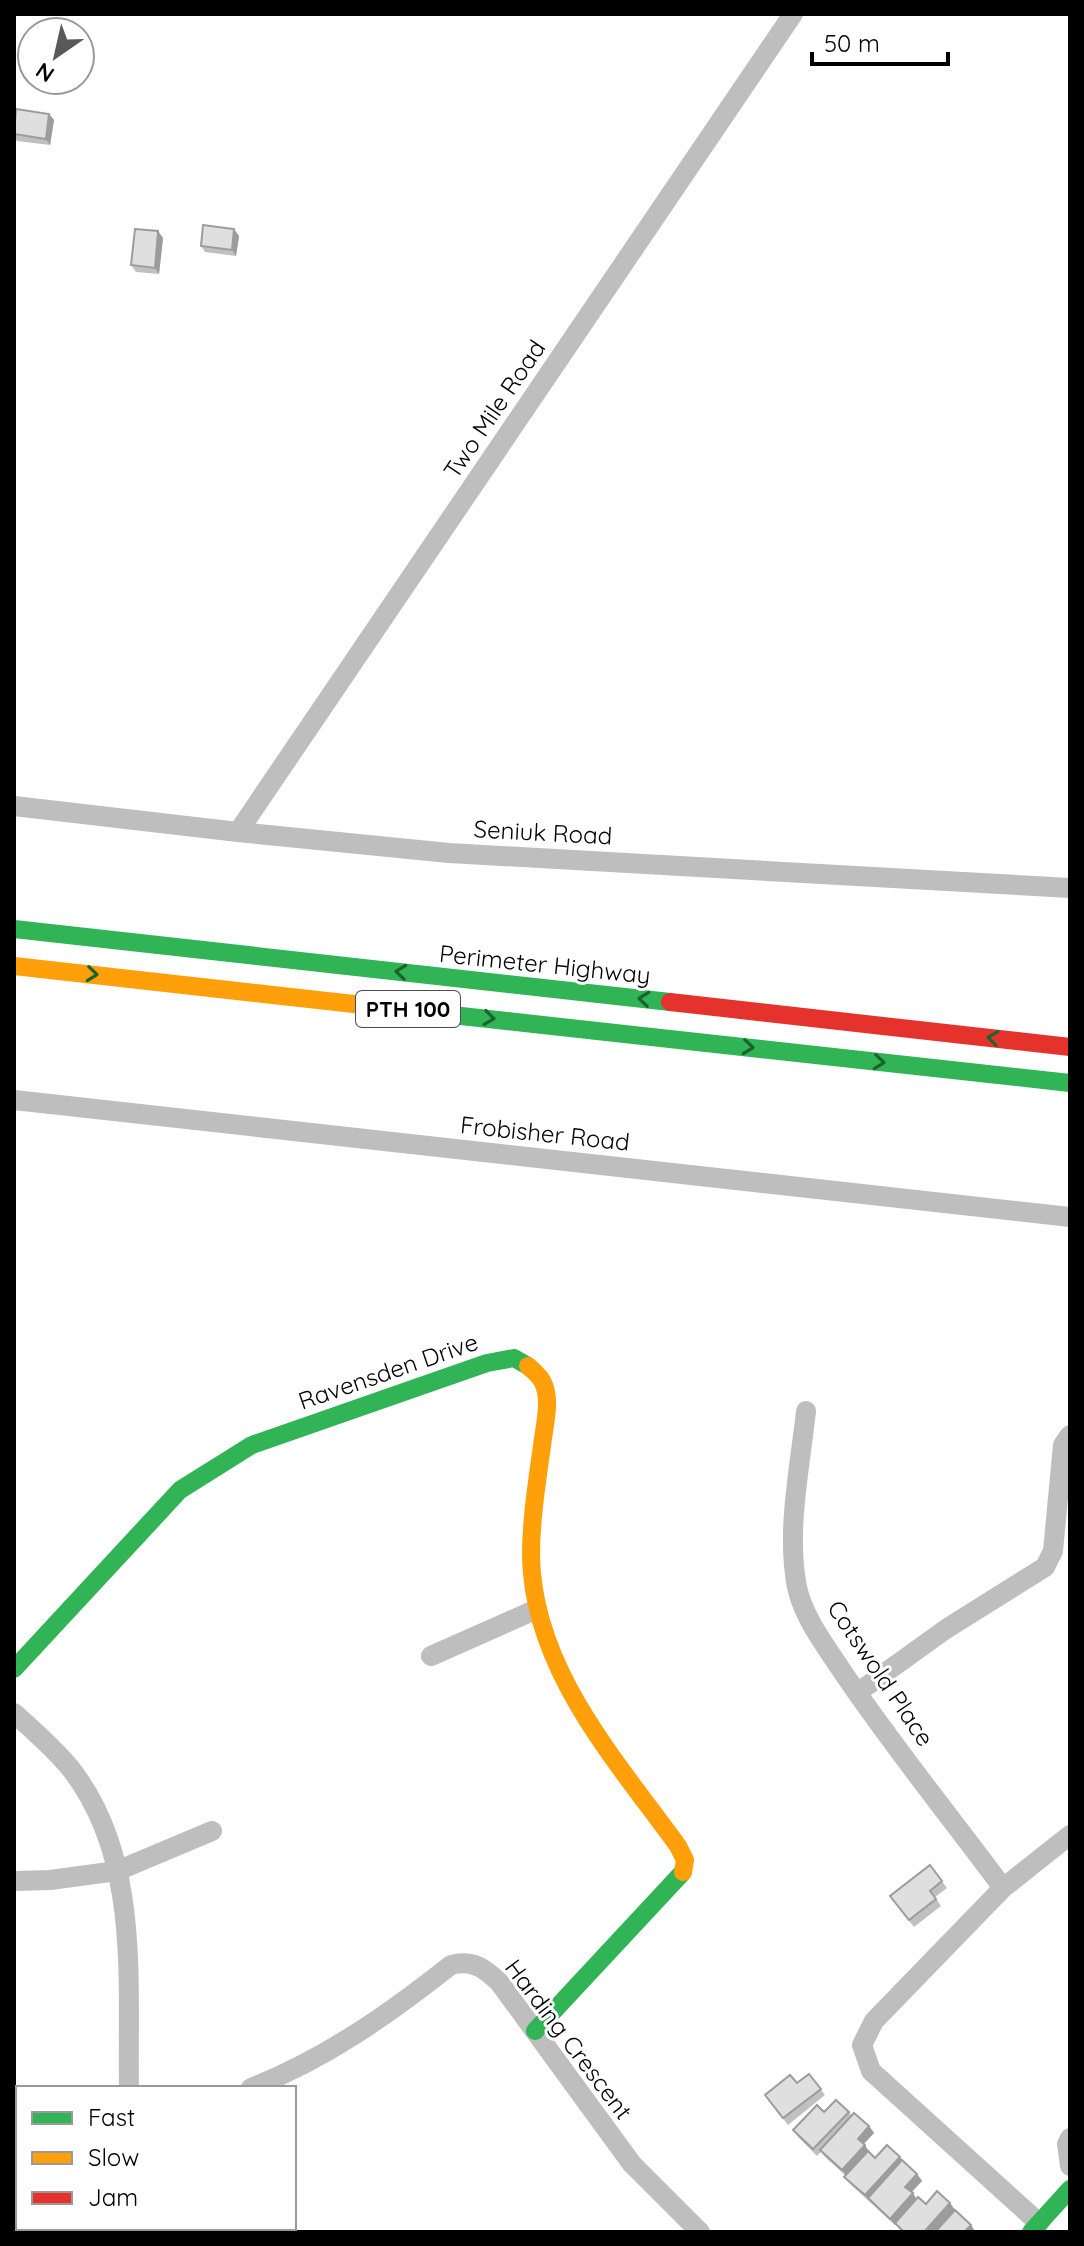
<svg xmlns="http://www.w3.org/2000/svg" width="1084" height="2246" font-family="Quicksand,sans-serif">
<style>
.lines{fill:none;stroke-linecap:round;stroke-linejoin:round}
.street{stroke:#bebebe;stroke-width:20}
.fast{stroke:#30b455;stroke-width:18}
.slow{stroke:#ff9f0a;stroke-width:18}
.jam{stroke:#e5322d;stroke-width:18}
.wall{fill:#c0c0c0}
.shaded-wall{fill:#9c9c9c}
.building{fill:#dfdfdf;stroke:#9c9c9c;stroke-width:2}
.oneway{stroke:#1a632f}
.labels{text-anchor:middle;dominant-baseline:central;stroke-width:6;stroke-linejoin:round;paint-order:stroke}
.shield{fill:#fff;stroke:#4c4c4c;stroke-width:2}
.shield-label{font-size:22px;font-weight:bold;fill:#000}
.street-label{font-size:24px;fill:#000;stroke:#fff}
</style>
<rect width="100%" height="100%" fill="#fff"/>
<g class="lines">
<path class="street" d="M14 806 238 832 449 853 1070 888
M238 832 793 14
M14 1100 1070 1217
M806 1411C800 1468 786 1531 797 1587 803 1616 824 1644 840 1668 891 1744 949 1815 1003 1888
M431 1656 537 1609
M857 1693 946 1629 1045 1567 1053 1551 1063 1445 1070 1435
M14 1713C33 1730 55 1749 71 1769 141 1859 127 1981 129 2088
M14 1881 50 1880 117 1871 212 1831
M251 2088C325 2059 389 2014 451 1965 472 1959 484 1968 499 1982L632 2164 700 2232
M14 2135H18
M1070 2138 1067 2144 1070 2166
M1039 2223 871 2071 862 2045 874 2021 1003 1888 1070 1835
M131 2228 132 2232"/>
<path class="fast" d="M14 929 670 1002
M434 1013 1070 1083
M14 1669 180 1490 252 1445 487 1363 514 1358 528 1366
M535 2031 683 1872
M1031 2232 1070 2189"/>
<path class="slow" d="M14 966 434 1013
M528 1366C534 1371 542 1378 544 1385 551 1403 544 1427 542 1446 537 1482 531 1519 531 1556 533 1669 615 1759 678 1846L685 1860 683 1872"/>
<path class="jam" d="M670 1002 1070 1047"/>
</g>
<path class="wall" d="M49 114 54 120 50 145 17 141 14 136V125Z
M158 231 163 238 159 274 136 272 131 265Z
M239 236 236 256 205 252 201 246Z
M930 1865 947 1888 935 1897 941 1906 914 1927 890 1896Z
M809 2074 825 2095 788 2125 765 2095 797 2083Z
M824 2112H849L851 2115 869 2126 874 2133 863 2144 875 2158 900 2157 903 2162 917 2174 922 2181 911 2192 916 2199 926 2204 950 2203 955 2210 935 2232H902L895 2224V2225L849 2183 844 2177 845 2175 825 2157 821 2152 817 2156 798 2137 793 2130Z"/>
<path class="shaded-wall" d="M49 114 54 120 50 145 46 139Z
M234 229 239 236 236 256 232 250Z
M158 231 163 238 159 274 155 268Z
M869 2126 874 2133 862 2146 858 2139Z
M865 2145 869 2152 847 2177 842 2170Z
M900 2157 904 2164 868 2198 870 2202 865 2195Z
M917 2174 922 2181 910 2194 905 2187Z
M913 2193 917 2200 895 2225 890 2219Z
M950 2203 955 2210 935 2232H924Z
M971 2225 975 2231 964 2232Z"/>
<path class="building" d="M16 109 49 114 46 139 14 134Z
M203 225 234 229 232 250 201 246Z
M135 229 158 231 155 268 131 265Z
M930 1865 942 1881 930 1891 936 1899 909 1920 890 1896Z
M809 2074 821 2089 783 2118 765 2095 790 2075 797 2083Z
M836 2100 849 2112 813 2149 793 2130 817 2105 824 2112Z
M854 2113 869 2126 858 2139 865 2145 842 2170 820 2150Z
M887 2145 900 2157 865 2195 844 2177 868 2151 875 2158Z
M902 2160 917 2174 905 2187 913 2193 890 2219 868 2198Z
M937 2191 950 2203 924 2232H904L895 2223 918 2197 926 2204Z
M955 2210 971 2225 964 2232H935Z"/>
<defs><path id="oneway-chevron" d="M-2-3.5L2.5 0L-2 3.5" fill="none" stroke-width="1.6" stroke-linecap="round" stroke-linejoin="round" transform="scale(2)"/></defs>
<g class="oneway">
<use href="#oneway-chevron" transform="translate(401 972) rotate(-174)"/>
<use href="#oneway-chevron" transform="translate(92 974) rotate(6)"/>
<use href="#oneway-chevron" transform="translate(644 999) rotate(-174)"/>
<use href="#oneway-chevron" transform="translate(489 1018) rotate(7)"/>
<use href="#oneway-chevron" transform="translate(993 1038) rotate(-173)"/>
<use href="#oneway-chevron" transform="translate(748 1047) rotate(6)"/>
<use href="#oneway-chevron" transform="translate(879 1062) rotate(6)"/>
</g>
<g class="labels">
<rect class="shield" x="356" y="991" width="104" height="36" rx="6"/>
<g class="shield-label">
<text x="408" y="1009">PTH 100</text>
</g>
<g class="street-label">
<text transform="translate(494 409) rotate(-56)">Two Mile Road</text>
<text transform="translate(543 832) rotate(3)">Seniuk Road</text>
<text transform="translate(545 964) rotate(6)">Perimeter Highway</text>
<text transform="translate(545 1133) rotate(6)">Frobisher Road</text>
<text transform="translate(388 1371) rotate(-19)">Ravensden Drive</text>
<text transform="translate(881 1673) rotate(56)">Cotswold Place</text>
<text transform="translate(569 2039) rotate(53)">Harding Crescent</text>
</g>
</g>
<rect width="1084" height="2246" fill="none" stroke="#000000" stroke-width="32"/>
<rect x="16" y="2086" width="280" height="144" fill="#ffffff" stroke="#999999" stroke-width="2"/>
<rect x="32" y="2112" width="40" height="12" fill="#30b455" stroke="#999999" stroke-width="2"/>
<text x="88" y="2126" font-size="24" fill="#000000">Fast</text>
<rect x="32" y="2152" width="40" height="12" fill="#ff9f0a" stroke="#999999" stroke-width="2"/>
<text x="88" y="2166" font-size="24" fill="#000000">Slow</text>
<rect x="32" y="2192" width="40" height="12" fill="#e5322d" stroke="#999999" stroke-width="2"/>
<text x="88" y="2206" font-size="24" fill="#000000">Jam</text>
<g transform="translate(56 56) rotate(214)"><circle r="38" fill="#ffffff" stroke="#999999" stroke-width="2"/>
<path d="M0-6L14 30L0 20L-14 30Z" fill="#595959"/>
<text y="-12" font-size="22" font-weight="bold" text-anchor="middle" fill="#000000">N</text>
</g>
<path d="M812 52v12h136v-12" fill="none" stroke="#000000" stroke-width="4"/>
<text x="824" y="52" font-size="24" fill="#000000" stroke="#ffffff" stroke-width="6" paint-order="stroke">50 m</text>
</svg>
